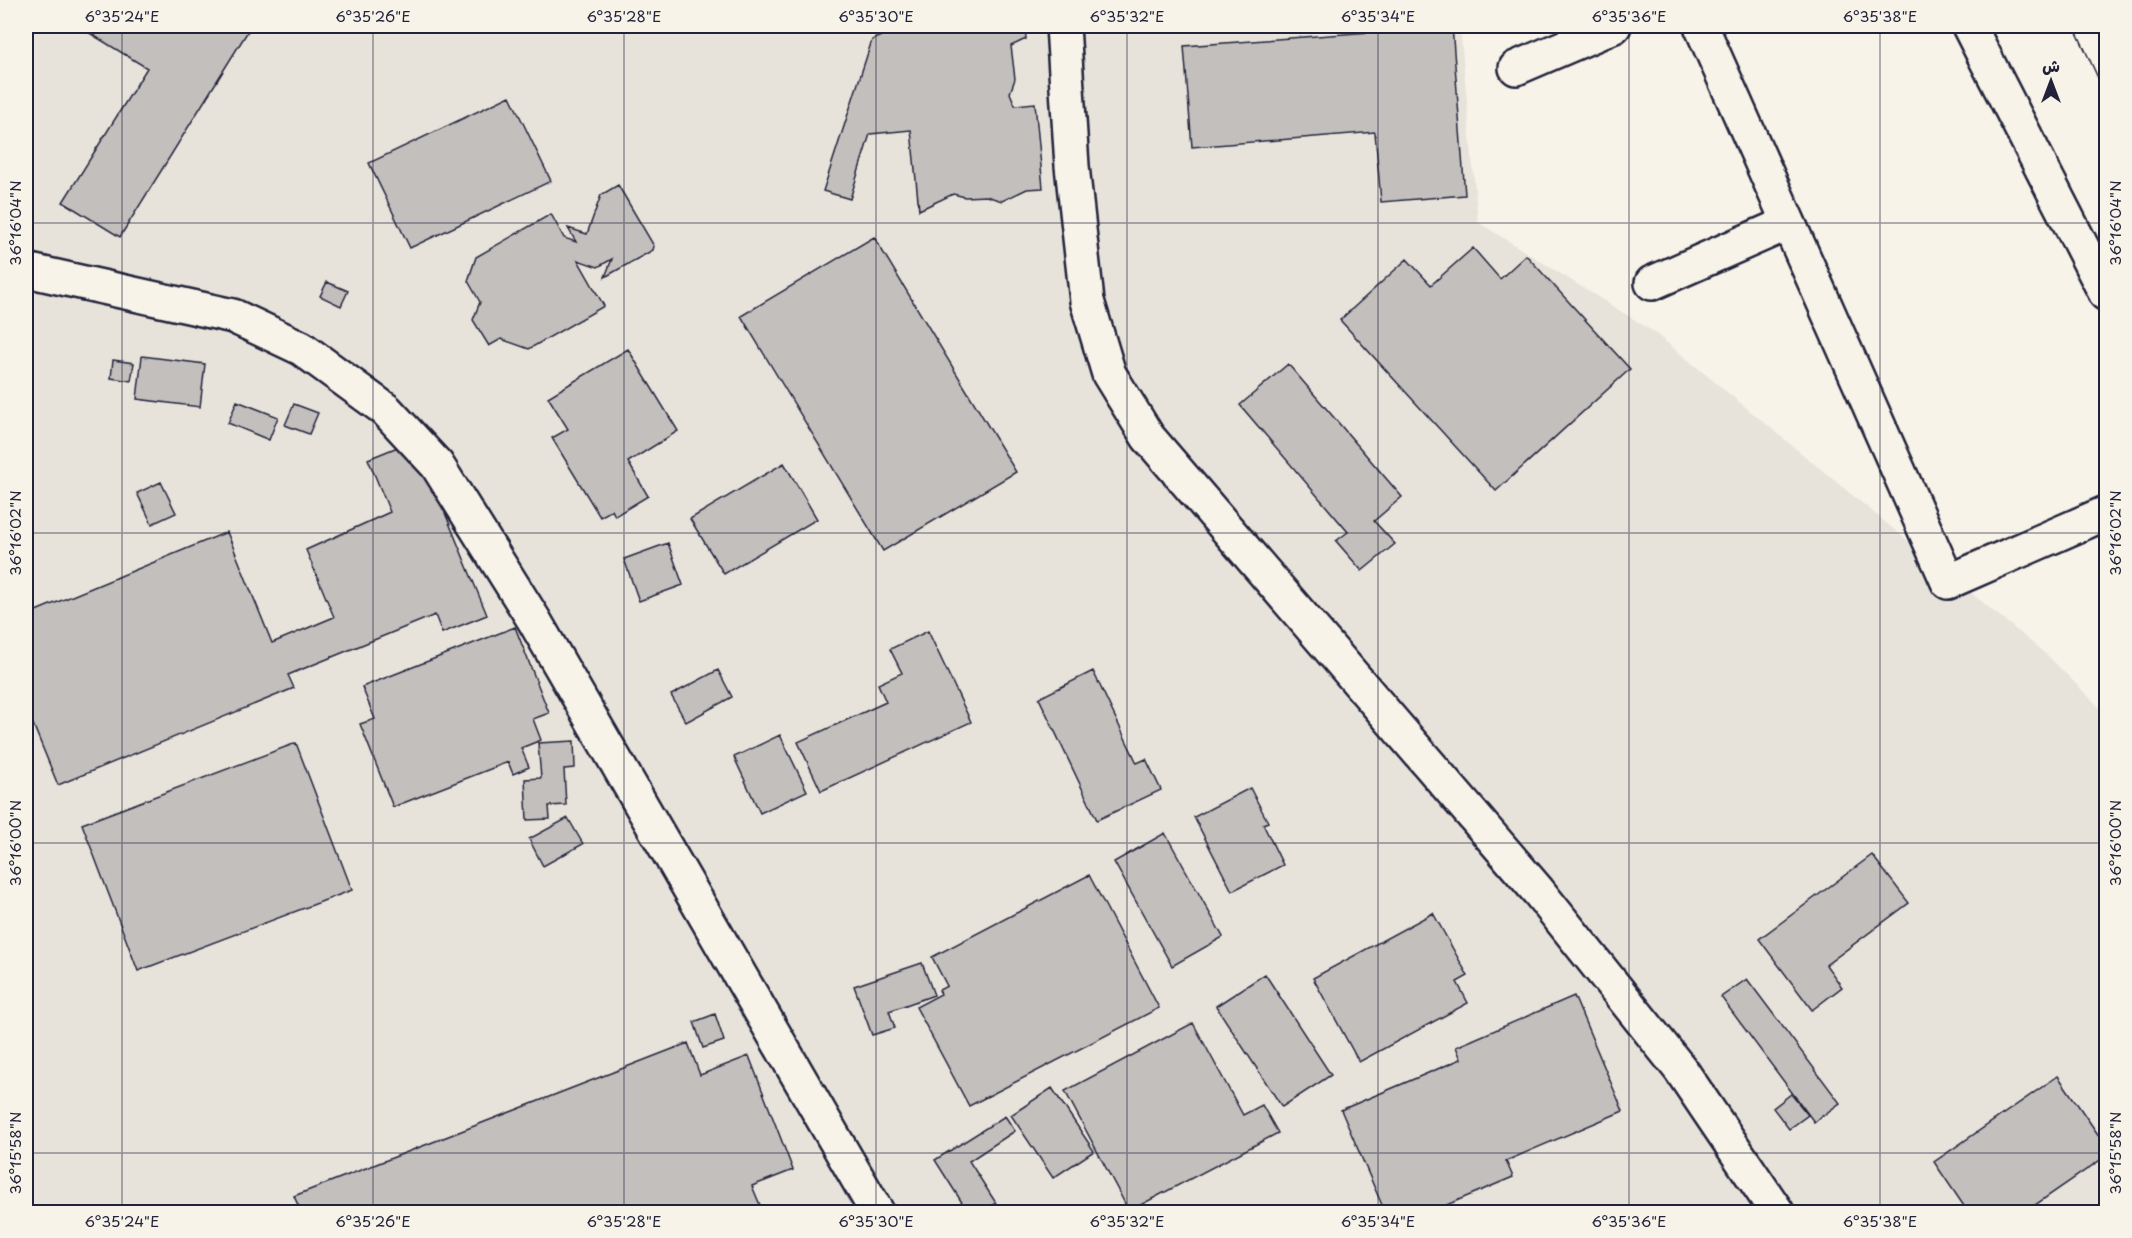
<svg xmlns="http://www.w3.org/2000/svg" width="2132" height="1238" font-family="'Playpen Sans','Playpen Sans Arabic',sans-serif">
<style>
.built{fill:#e7e3db}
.building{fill:#c2bfbd;stroke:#22223b;stroke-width:1.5}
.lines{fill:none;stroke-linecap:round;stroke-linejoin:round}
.minor-casing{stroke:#22223b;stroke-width:38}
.minor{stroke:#f7f3e8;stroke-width:33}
.tram{stroke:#22223b;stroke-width:1.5}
.ticks{fill:none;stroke:#22223b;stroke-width:1.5;stroke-opacity:0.45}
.neatline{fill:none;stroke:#22223b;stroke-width:2}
.ticks-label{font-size:15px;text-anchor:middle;fill:#22223b}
</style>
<rect width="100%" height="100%" fill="#f7f3e8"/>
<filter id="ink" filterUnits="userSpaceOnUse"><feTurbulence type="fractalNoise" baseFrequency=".0167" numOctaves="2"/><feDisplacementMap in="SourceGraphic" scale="12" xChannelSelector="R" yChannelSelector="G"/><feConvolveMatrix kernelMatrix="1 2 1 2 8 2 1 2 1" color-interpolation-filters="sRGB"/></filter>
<g filter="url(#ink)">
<path class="built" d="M26 26H1460L1478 222 1654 332 2048 656 2106 714V1212H26Z"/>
<path class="building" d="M78 26H239L248 31 120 237 63 202 147 68Z
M903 26H1025L1026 39 1011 46 1015 79 1010 93 1015 105 1035 103 1043 188 1027 189 1002 201 986 196 965 197 953 194 919 210 911 130 870 134 850 199 823 191 872 40Z
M1452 26 1465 195 1381 202 1375 132 1192 147 1184 46Z
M510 96 551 181 410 248 369 163Z
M618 185 654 246 653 250 605 277 612 259 598 267 578 260 604 306 529 349 501 339 489 346 473 320 480 302 468 281 476 257 551 214 564 238 576 242 568 228 587 234 601 195Z
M874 237 1016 472 883 551 741 316Z
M1473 248 1500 279 1526 255 1630 369 1496 491 1340 320 1407 259 1431 285Z
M327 282 348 291 341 306 320 296Z
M628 349 678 431 628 462 648 496 615 516 612 510 600 517 552 438 568 429 548 397Z
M142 356 205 364 200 407 137 399Z
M113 360 134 363 131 381 111 378Z
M1288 364 1402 497 1374 521 1395 544 1362 571 1336 541 1348 532 1240 405Z
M237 401 278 417 269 440 228 423Z
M294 404 318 413 309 434 285 425Z
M415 440 487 615 442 633 435 615 288 675 294 688 58 785 26 707V615L227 532 272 643 334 617 306 550 390 512 368 459Z
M784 463 817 519 724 574 690 519Z
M161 482 176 513 152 524 137 493Z
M668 543 683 585 639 601 624 559Z
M515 627 549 713 533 719 541 740 521 748 529 767 513 774 508 762 393 807 360 724 375 719 362 687Z
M928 631 971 722 821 791 798 742 886 702 878 684 902 673 890 649Z
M718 670 732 697 686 722 671 695Z
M1093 671 1137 763 1146 759 1161 790 1097 820 1039 698Z
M780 735 807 791 760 813 734 757Z
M574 741 575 768 564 769 566 805 549 806 550 819 527 820 525 779 541 778 538 743Z
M296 743 352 890 138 971 82 824Z
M1250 788 1268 822 1263 824 1283 865 1232 891 1194 817Z
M568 818 583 844 543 866 529 839Z
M1165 833 1223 937 1172 966 1114 862Z
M1872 855 1909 903 1826 965 1842 987 1812 1010 1759 939Z
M1089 875 1159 1008 969 1106 916 1007 941 994 939 990 947 986 932 957Z
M1433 913 1468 976 1457 982 1468 1003 1359 1062 1313 978Z
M922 963 934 995 889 1011 895 1028 872 1035 854 986Z
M1265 974 1331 1075 1282 1107 1216 1006Z
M1747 979 1840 1103 1814 1122 1721 997Z
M1574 996 1623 1111 1506 1161 1513 1177 1430 1212H1385L1341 1110 1461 1059 1456 1047Z
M715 1014 724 1041 703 1048 694 1022Z
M1193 1023 1243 1115 1262 1105 1278 1133 1129 1211 1065 1091Z
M688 1043 700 1075 749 1056 793 1170 752 1186 763 1212H301L294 1196Z
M2058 1076 2106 1146V1156L2025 1212H1968L1934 1162Z
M1052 1088 1094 1151 1053 1178 1011 1115Z
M1791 1094 1808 1115 1789 1129 1773 1108Z
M1005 1116 1015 1131 969 1161 996 1203 980 1212H968L935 1160Z"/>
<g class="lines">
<g class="minor-casing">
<path id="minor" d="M1063 26 1072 166 1087 301 1109 374 1148 437 1538 891 1681 1070 1777 1212
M1701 26 1948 582 2106 513
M1969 26 2106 294
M1516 68 1614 26
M26 270 233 316 301 348 386 410 437 465 534 620 877 1212
M1652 283 1788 223"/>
</g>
<use href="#minor" class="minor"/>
<path class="tram" d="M2074 26 2106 95
M2101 26 2106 37"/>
</g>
</g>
<path class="ticks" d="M122 26V1212M373 26V1212M624 26V1212M876 26V1212M1127 26V1212M1378 26V1212M1629 26V1212M1880 26V1212M26 223H2106M26 533H2106M26 843H2106M26 1153H2106"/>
<rect width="2132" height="1238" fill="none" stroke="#f7f3e8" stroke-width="66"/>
<g transform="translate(2051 81)" stroke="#f7f3e8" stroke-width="4.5" paint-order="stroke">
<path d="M0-4.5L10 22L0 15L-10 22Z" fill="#22223b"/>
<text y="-9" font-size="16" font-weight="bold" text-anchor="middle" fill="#22223b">ش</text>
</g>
<rect x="33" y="33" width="2066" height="1172" class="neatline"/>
<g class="ticks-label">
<text x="122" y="22">6°35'24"E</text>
<text x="373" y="22">6°35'26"E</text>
<text x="624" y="22">6°35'28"E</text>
<text x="876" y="22">6°35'30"E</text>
<text x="1127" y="22">6°35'32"E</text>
<text x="1378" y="22">6°35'34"E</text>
<text x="1629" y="22">6°35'36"E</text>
<text x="1880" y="22">6°35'38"E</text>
<text transform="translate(16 223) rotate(-90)" y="5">36°16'04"N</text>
<text transform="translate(2116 223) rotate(-90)" y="5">36°16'04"N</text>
<text transform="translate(16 533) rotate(-90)" y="5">36°16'02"N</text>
<text transform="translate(2116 533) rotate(-90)" y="5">36°16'02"N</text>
<text transform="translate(16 843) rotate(-90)" y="5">36°16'00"N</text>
<text transform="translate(2116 843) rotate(-90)" y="5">36°16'00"N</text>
<text transform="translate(16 1153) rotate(-90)" y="5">36°15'58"N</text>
<text transform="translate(2116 1153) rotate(-90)" y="5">36°15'58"N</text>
<text x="122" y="1227">6°35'24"E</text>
<text x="373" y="1227">6°35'26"E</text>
<text x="624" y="1227">6°35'28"E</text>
<text x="876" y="1227">6°35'30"E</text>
<text x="1127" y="1227">6°35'32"E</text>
<text x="1378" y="1227">6°35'34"E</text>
<text x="1629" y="1227">6°35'36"E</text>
<text x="1880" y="1227">6°35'38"E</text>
</g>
</svg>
